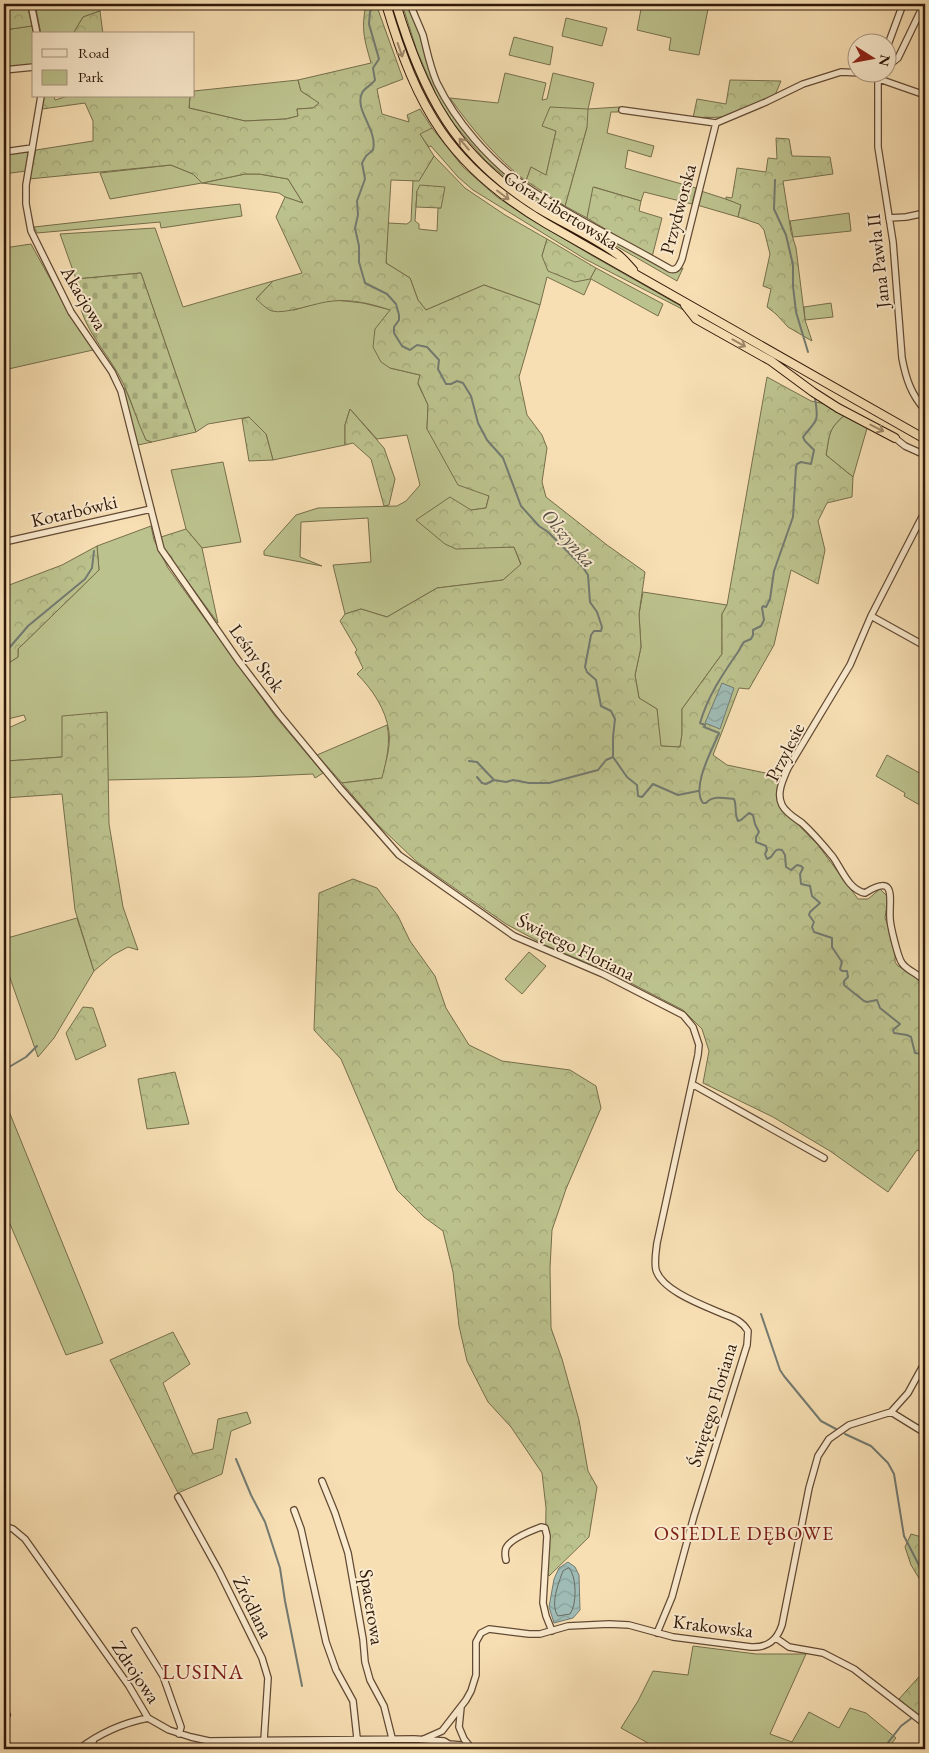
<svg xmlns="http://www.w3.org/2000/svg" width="929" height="1753" font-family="'EB Garamond',serif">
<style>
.green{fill:#bcc28d;stroke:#766e4c;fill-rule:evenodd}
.forest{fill:url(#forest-crowns);stroke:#766e4c}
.cemetery{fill:url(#cemetery-stones);stroke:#766e4c}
.water{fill:url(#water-waves);stroke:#737a71}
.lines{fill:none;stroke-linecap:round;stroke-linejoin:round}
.shore{stroke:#686a60;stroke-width:1}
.stream{stroke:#737a71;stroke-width:2}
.minor-casing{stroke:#624a34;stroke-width:8}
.highway-casing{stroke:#30190a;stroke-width:10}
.minor{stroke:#faeace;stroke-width:5.5}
.highway{stroke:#f7dfb3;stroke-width:8}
.oneway{stroke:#9d8667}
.labels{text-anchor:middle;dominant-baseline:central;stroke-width:4;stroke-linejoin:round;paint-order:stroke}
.street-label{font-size:19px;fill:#30190a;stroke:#faeace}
.water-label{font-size:20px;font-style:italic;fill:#575246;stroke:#faeace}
.neighbourhood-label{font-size:20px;letter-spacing:1px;fill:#7a1f14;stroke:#faeace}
.quarter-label{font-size:21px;letter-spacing:1px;fill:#7a1f14;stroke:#faeace}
</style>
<defs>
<pattern id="forest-crowns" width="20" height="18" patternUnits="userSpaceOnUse" patternTransform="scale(1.25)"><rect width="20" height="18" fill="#bcc28d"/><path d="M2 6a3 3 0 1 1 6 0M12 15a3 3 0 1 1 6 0" fill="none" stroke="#a2a678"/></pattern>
<pattern id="cemetery-stones" width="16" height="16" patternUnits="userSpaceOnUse" patternTransform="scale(1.25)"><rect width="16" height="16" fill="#bcc28d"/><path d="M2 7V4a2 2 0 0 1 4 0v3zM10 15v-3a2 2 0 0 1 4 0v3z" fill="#a2a678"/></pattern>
<pattern id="water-waves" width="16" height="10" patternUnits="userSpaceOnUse" patternTransform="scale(1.25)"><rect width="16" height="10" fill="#9fbbb5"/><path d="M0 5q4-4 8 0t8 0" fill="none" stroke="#89a09a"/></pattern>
</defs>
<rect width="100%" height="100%" fill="#f7dfb3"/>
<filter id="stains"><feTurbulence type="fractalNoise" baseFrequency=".004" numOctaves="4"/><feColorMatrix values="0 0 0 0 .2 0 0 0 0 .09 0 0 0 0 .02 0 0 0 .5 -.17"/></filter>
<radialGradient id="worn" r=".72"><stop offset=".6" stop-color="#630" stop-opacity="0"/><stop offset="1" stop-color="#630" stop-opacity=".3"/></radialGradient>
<path class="green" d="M35 4H100V11L83 17 73 34H41Z
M402 4H408L418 28 427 63 459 121 517 183 670 272H676L683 268 677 281 524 193 486 161 454 124 438 99 417 51Z
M642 4H709L699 55 669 50 671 38 637 30Z
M566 18 607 28 602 46 562 36Z
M32 26 34 35V65L4 68V30Z
M514 37 553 47 550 65 509 55Z
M505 73 546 83 542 100 547 99 553 73 594 83 588 109 619 107 618 112H611L607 133 654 146 651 157 628 150 625 168 696 188 692 204 644 192 641 201 594 187 587 218 565 206 587 127 556 131 546 176 531 167 526 181C496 158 472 129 450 98L498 103Z
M298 80 301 91 320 103 313 108 297 109 298 116 286 119 245 121 189 108 190 96H194V91Z
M432 128 463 167 497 197 521 213 591 255 707 321 705 323 680 308 585 259 473 190 458 177 431 146 429 147 419 133Z
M29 150 26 171 4 174V154Z
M434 156 465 188 505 215 547 239 542 256 590 279 596 268 663 304 658 316 591 279 584 295 547 277 540 305 484 285 426 310 418 300 410 278 386 263 388 223 407 224 411 221 413 180H419ZM417 191 441 208H438L437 231 419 229V224L415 221Z
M171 165 193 174 202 183 245 174H259L288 179 303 203 285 197 279 193 202 183 110 199 100 173Z
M701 191 741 204 738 217 697 205Z
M240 204 242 216 161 228 160 222 37 233 34 227Z
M849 213 851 231 793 237 790 221Z
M155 228 183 307 273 281 256 299 294 310 321 302 335 300 363 303 391 310 390 368 420 375 418 384 428 405 427 429 489 496 486 508 471 510 456 548 514 547 521 565 503 580 437 588 387 617 361 609 345 614 333 565 371 562 368 518 301 522 300 557 322 566 264 555V551L296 515 318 508 397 506 406 501 420 485 407 435 377 439 350 409 345 425V445L273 460 266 434 249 417 208 424 196 432 141 273 76 279 60 234Z
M31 244 58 293 93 350 4 370V248Z
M831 303 833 317 805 320 804 307Z
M125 388 146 440 152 442 138 445 123 390Z
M846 414 868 425 853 477 826 455C830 433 828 429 846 414Z
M223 462 241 542 202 548 186 529 171 470Z
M151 526 154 540 168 568 275 716 323 773 315 778 313 774 247 777 107 780V712L62 757 7 761 6 736 4 735V730L26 720 24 715 4 720V666L18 657V649L99 570 97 546Z
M643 592 727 605 722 614V654L682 709V734L680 747 660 746 657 709 639 698 635 675 641 647 639 614Z
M387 725C391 742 386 761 383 778L342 783 317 755Z
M887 755 925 776V808L904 796 905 793 876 776Z
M77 918 94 971 54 1038 38 1057 4 961V939Z
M529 952 546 966 522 994 505 979Z
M4 1099 103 1343 66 1355 4 1210Z
M693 1646 756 1654H806L770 1734 792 1742 809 1712 839 1728 850 1708 866 1713 896 1738 887 1749H657V1748L621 1728 638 1701 653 1671 688 1675Z"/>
<path class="forest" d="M4 4H27L32 26 4 30Z
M366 4H376L403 79 377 89 382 114 409 122 407 115 420 109 432 128 420 134 434 156 419 181 391 180 386 263 410 278 418 300 426 310 484 285 540 305 519 377 527 415 542 435 547 448 542 482 546 497 607 545 645 572 639 614 641 647 635 675 639 698 657 709 661 746 680 747 682 734V709L722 654V614L727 605 767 377 811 401 830 405 846 414C828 429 830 433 826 455L853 477 852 497 827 503 818 521 825 550 818 584 791 570 774 645 749 689 739 688 713 755 727 765 780 776 777 797 779 805 818 845 858 899H868L880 889 888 897 885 918 895 944V962L898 966 919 977H925V1154L917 1150 888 1192 830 1151 773 1117 703 1083 709 1051 702 1029 683 1010 617 976 545 945 506 924 417 862 377 824 342 783 382 778C385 764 391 747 389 732 386 709 372 689 357 674L363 668 355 652 357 650 340 621 345 614 361 609 387 617 437 588 503 580 521 564 514 547 456 549 445 544 416 520 450 497 471 510 486 508 489 496 458 485 427 429 428 405 418 383 420 375 390 368 381 362 373 347 375 329 390 310C372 304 352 299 333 301 317 302 285 315 272 311 266 309 260 302 256 299L273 281 302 273 276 217 285 197 303 203 288 179 259 174H245L202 183 193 174 171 165 29 179 36 150 93 141V121L85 103 42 109 43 96H54L55 100 68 96H190L189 108 245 121 286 119 298 116 297 109 313 108 319 103 301 91 298 80 371 63C364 38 361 30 366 4Z
M100 11 103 34H73L83 17Z
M730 80 781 81 775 95 724 117 693 118 697 99 726 104Z
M550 107 588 109 587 127 565 206 526 181 531 167 546 175 556 131 542 126Z
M776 138 789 139 792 156 830 157 833 174 783 181 791 232 796 248 805 320 812 341 788 327 776 314 767 307 771 289 763 286 770 254 764 230 759 224 738 217 741 205 726 199V197L732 198 737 168 766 172 768 158 777 159Z
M420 185 445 187 441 208 416 207 417 191Z
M593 187 641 201 639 211 662 218 652 257 587 218Z
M547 239 596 268 590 279 575 282 548 271 542 256Z
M350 409 384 448 395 479 389 505 384 506 371 459 353 443 345 445V425Z
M249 417 266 434 273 460 249 461 242 419Z
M186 529 202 548 218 623 163 548 161 537Z
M97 546 99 570 18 649V657L4 666V587L62 565Z
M107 712 109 824 123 907 138 950 128 947 113 955 94 971 75 910 62 794 4 798V735L6 736 7 761 62 757V716Z
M353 879 377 888 398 916 410 941 435 976 446 1008 469 1045 502 1061 570 1070 596 1086 601 1108 566 1189 552 1230 550 1268 551 1328 562 1359 579 1420 588 1471 597 1487 589 1537 549 1576 545 1567 546 1508 542 1473 511 1427 488 1402 467 1361 459 1326 453 1272 443 1231 424 1217 397 1190 341 1059 314 1030 319 893Z
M83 1007 93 1008 106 1046 76 1060 66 1033Z
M175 1072 189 1124 147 1129 138 1079Z
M173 1332 190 1364 163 1383 193 1454 213 1449 218 1419 247 1412 251 1423 231 1431 222 1474 178 1493 110 1360Z
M911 1534 925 1538V1588L911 1565 905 1547Z
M925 1670V1713L918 1716 899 1699Z"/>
<path class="cemetery" d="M141 273 196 432 152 442 146 440C137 422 132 401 123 383 111 358 90 337 81 310L87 306 76 279Z"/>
<path class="water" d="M722 683 734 688 720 729 705 723Z
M568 1562 575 1567 579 1575 580 1610 573 1618 554 1623 549 1607 554 1579 559 1568Z"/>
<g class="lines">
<path class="shore" d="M569 1568C577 1576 577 1605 570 1614L558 1616C550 1605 558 1584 563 1571Z"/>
<path class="stream" d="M374 4 370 12 369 24 379 59 373 68 375 80C372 85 364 88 362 93 354 110 378 130 373 150L366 156 362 163 365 179 357 201 358 215 355 228 359 246V262L365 283 387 294 396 304 399 315V320L394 327V333L402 346 410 350 417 345 427 347 439 360 438 369 446 384H451L457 381 463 383 471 396 478 423 487 440 503 458 521 506 539 526 548 532 582 566 588 575 590 602 597 612 602 627 601 631H594L591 635 585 667 587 672 596 680 601 706 611 711 615 719 613 737V757L627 777 637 785 638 796 642 797 653 784 678 795 698 791
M775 180 774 209 786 235 793 265V286L796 312 808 352
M815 398C819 423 817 419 803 437L805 441 814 450 811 464 801 462 797 464 796 467 793 517 774 571 770 599 766 607 763 606 762 608 764 620 761 626 753 630V635L751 639 744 642C741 645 741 648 738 652 722 675 708 696 700 723L705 725 704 727 719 733C712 750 691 787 703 803H706C713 795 724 798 734 799 737 806 734 813 738 821L741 820 749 813 753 815 755 824 759 832 756 837V842L766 846 767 850 765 854 767 859 771 857C775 852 775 848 782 850L785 855 786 867 791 870 797 865 801 866 803 868 800 874 801 884 810 886 812 896 820 903 810 912 809 915 814 922 812 927 814 932 832 938V947L842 962 840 969 842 971H847L848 977 844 981V985L864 1001 867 1002 877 1000 880 1008 900 1024 893 1030 894 1033 907 1035 911 1037 915 1053 922 1054 924 1057 923 1061 925 1063
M4 654 28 626 85 579 92 568 94 551
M469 761 477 762 494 780
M477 777 482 783 486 784 494 780 506 782 513 780 529 783H549L598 770 606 760 613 757
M4 1070 26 1057 37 1046
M761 1314 780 1370 784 1376 821 1421 836 1429
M845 1434 871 1446 888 1463 894 1474 904 1536 925 1577
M236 1459 251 1495 265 1522 280 1568 285 1601 302 1686
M918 1715 925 1712
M312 1743V1749
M883 1749 901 1726 913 1717"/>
<g class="minor-casing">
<path id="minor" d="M31 4 37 34
M410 4C414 14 419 25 423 35 427 51 430 67 437 83 456 122 489 160 525 186 570 217 622 241 670 269 677 271 679 266 682 259L716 123
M886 50 903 4
M886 61 893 62 898 58 924 4
M4 70 34 67
M880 72 878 79V147L893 242 902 358C906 379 911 394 925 410
M41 96 26 185V204L31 231 71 312 112 372 121 391 161 549 238 660 279 714 340 788 399 855 514 936 603 974 683 1015 693 1027 699 1045 698 1055 657 1243C656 1252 654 1261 656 1270 662 1291 705 1306 723 1314 734 1318 742 1321 748 1331L747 1345 694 1516 672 1597 657 1633
M622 110 716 123 766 102 803 84 841 72 862 73 925 95
M4 152 32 148
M889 218 906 217 925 213
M895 438 905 446 925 455
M925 511 871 616 850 665 788 768C783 780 776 793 782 805 786 813 795 818 802 823 813 833 824 846 833 857 842 870 849 890 865 893 897 873 889 898 890 918 890 925 898 958 902 963 908 972 920 973 925 983
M4 542 151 509
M871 616 925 646
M692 1084 824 1158
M891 1412 925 1433
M322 1481 335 1513 348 1553 363 1639 365 1662 370 1680 384 1706 392 1738
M178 1497 219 1571 262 1658 268 1678 264 1740
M294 1510 301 1529 326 1642 336 1670 353 1701 357 1738
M4 1526 13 1529 25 1539 129 1686 148 1718 169 1730 191 1737 209 1741 414 1739 444 1741 449 1744 461 1745 472 1749
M506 1560C505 1556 505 1551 506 1548 510 1539 533 1530 541 1527L545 1528 547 1536 543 1603 546 1616 552 1631
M135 1631 163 1676 181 1727 179 1734
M776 1638 789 1647 823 1653 854 1669 925 1724
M461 1707 459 1727 464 1739 472 1749
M4 1719 7 1715
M424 1739 442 1731 466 1700 471 1691 476 1675V1642L481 1633 489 1629 529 1634H540L568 1626 609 1624 629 1625 673 1637 751 1647C768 1648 777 1640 782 1625L809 1488 818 1456 829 1439 849 1425 891 1412 908 1393 925 1362
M4 1741 11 1749
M79 1749C100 1733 123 1723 148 1718
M90 1749 94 1739"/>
</g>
<g class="highway-casing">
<path id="highway" d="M386 4C417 109 450 167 547 224L925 439
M396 4C424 95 454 155 538 208 563 223 594 237 617 254 623 258 628 265 633 270
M685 305 696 319 771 361 813 392 838 408 895 438"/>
</g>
<use href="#minor" class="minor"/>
<use href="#highway" class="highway"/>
</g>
<defs><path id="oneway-shaft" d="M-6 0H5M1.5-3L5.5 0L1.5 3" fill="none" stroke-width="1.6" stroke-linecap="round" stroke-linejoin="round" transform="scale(1.25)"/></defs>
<g class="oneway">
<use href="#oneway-shaft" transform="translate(400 50) rotate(71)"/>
<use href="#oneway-shaft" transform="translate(464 144) rotate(-130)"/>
<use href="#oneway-shaft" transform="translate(503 195) rotate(37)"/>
<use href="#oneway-shaft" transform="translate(739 343) rotate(29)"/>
<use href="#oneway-shaft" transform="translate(877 428) rotate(27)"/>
</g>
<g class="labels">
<g class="street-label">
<text transform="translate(678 209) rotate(-75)">Przydworska</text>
<text transform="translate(561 210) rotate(32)">Góra Libertowska</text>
<text transform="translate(878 261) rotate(-96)">Jana Pawła II</text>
<text transform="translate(84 298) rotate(59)">Akacjowa</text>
<text transform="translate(74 511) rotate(-13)">Kotarbówki</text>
<text transform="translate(257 658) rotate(54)">Leśny Stok</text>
<text transform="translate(785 752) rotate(-63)">Przylesie</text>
<text transform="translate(576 947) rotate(26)">Świętego Floriana</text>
<text transform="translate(712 1405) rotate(-73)">Świętego Floriana</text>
<text transform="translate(253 1607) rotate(64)">Źródlana</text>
<text transform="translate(372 1607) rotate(81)">Spacerowa</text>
<text transform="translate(713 1626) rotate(7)">Krakowska</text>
<text transform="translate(136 1672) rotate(56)">Zdrojowa</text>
</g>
<g class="water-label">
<text transform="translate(569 538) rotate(49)">Olszynka</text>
</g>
<g class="neighbourhood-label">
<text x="744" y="1533">OSIEDLE DĘBOWE</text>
</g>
<g class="quarter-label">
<text x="203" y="1671">LUSINA</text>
</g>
</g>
<rect width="929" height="1753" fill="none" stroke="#f7dfb3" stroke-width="20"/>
<rect x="5" y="5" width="919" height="1743" fill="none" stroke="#30190a" stroke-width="2.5"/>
<rect x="10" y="10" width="909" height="1733" fill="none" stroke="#30190a"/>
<rect x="32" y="32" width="162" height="65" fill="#faeace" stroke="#a99680"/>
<rect x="42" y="49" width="25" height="8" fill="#faeace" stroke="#a99680"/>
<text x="78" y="58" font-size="15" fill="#30190a">Road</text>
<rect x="42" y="70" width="25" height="15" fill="#bcc28d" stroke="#a99680"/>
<text x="78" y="82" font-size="15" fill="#30190a">Park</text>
<g transform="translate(872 58) rotate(101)"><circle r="24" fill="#faeace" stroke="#a99680"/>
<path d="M0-4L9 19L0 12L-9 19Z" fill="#8f2418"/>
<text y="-8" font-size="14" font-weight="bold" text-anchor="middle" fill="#30190a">N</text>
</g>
<rect width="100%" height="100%" filter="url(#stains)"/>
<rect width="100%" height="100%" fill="url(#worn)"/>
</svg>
